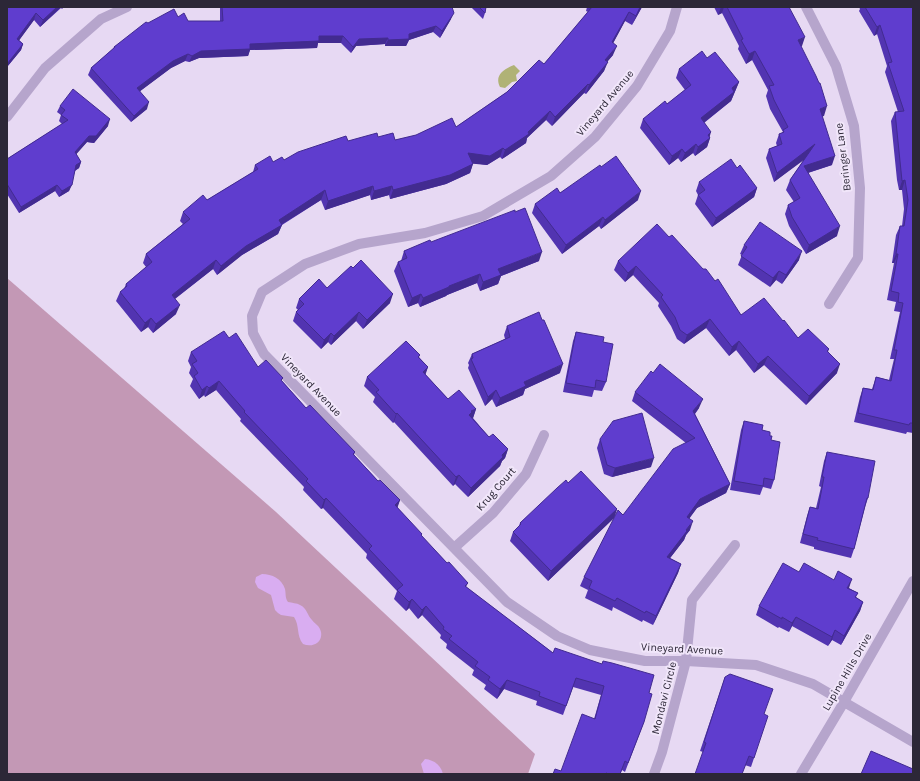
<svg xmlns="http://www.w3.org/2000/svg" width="920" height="781" font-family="Karla,sans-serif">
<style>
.green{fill:#c398b5}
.sand{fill:#d9adf1}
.water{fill:#b0b276}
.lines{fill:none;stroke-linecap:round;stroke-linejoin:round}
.minor{stroke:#b6a5cc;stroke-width:10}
.tertiary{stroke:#b6a5cc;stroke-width:10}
.wall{fill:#5234b1}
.shaded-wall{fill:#422b90}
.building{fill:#5f3dce;stroke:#422b90}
.labels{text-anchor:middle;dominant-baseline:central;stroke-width:4;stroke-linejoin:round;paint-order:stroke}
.street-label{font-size:11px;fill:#2c2737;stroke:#f1e6fa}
</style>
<rect width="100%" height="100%" fill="#e7d9f3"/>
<path class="green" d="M7 278 276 512 535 754 528 774H7Z"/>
<path class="sand" d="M262 574C272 574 282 579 285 589 286 594 285 598 288 602 292 603 297 603 300 605 307 608 307 615 312 620 315 624 320 626 321 632 323 643 312 648 303 644 296 635 300 626 294 617L281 615 278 613 275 610 271 595 258 588 255 582 256 577Z
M425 759C434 760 441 765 443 774H424L421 764Z"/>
<path class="water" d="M514 65 520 71 516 75 517 81 512 82 505 88 500 87C494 75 504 69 514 65Z"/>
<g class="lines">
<path class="minor" d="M677 7 670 31 637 86 595 137 551 176 483 216 425 233 359 244 305 264 262 292 252 316 253 333 264 354 507 602 557 636 590 650 645 661H686L756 665 813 684 913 742
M806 7 836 66 854 126 860 188 858 258 829 304
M7 117 45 68 101 19 127 7
M454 548 493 513 526 474 544 435
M654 774 662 752 686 661 692 600 735 545"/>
<path class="tertiary" d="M801 774 844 702 913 581"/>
</g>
<path class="wall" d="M7 7H64L62 9 61 8 40 27 34 20 19 40 23 44 21 50 7 67Z
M220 7H452L451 19 440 38 433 32 409 40 406 46H385V44L356 46 351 53 341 43H318L317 48 250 50 248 56 199 58 189 62 185 61 171 68 140 91 147 109 131 122 88 75 91 68 113 49 114 47 148 23 178 17 188 21H220Z
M471 7H486L485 13 483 19Z
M587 7H642L632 25 625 21 613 43V55L607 62 604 71 586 94 584 93 552 126 546 120 527 138 526 143 502 159 500 157 487 165 473 163 470 173 446 184 390 199 389 195 371 200 370 195 325 210 321 200 282 225 278 234 242 255 217 275 213 269 175 299 176 314 153 333 148 327 141 332 116 301 120 292 124 289 126 284 146 267 143 263 146 254 183 224 180 221 183 212 207 200 253 172 255 165 284 160 348 141 378 137 395 140 456 127 507 92 544 64 588 12 586 11Z
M714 7H789L802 46H801L824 116H822L832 165 808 173 837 236 806 254 789 226 785 214 788 205 794 202 786 190 790 180 805 158 774 182 766 158 769 149 777 146 776 143 779 134 782 133 783 132 770 109 766 96 768 90 752 60 746 64 738 49 739 46 722 13 718 15Z
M859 7H913V433L907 432 906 434 854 422 860 397 863 388 872 389 876 377 889 380 894 359H890L900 312 894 311 896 302 887 300 894 263H892L896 235 900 226H902L904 209 902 190H899L897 180 891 121 895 112H898L885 72 887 66 877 34 874 36 859 11 860 9Z
M707 58 739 82 731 101 704 123 710 138 707 147 695 156 693 153 681 162 678 158 669 165 640 128 643 119 667 104 685 90 676 78 679 69Z
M60 106 108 126 94 143 87 142 76 154 81 162 79 168 75 171 69 191 59 197 55 191 19 213 7 194V159L62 124 59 121 61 115 57 112Z
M601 167 638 200 601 229 599 226 562 254 532 213 535 204 560 193Z
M737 168 757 188 754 197 712 227 695 204 698 195 696 191 699 182Z
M669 237 715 281 741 315 783 321 798 338 829 349 828 352 837 373 806 405 764 365 754 373 736 350 729 356 706 328 684 344 677 339 671 326 658 306 659 303 633 275 625 282 614 270 618 261Z
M431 242 539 261 501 276 498 284 480 291 477 283 447 295 446 296 420 307 418 303 408 307 394 271 398 262 401 261 404 251Z
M744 245 799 260 782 284 776 280 770 287 738 265 742 255 740 254Z
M327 288 390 303 363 329 356 321 331 345 328 342 321 349 293 321 296 312 298 310 296 308 299 299Z
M507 326 560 373 525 389 523 395 496 407 492 399 485 406 468 368 469 365 468 363 472 354 505 339 504 335Z
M576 332 603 342 606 382 602 391 594 390 592 397 563 392 573 341Z
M229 338 258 367 282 381 306 408 355 452 354 455 378 481 400 500 397 507 421 536 447 563 468 583 466 587 553 653 649 693 644 722 625 772 622 770 620 774H553L561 771 594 719 601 695 573 687 563 715 536 705 537 701 504 689 497 699 484 689 486 685 472 675 474 670 446 648 447 644 440 638 441 635 422 615 418 619 409 608 406 611 394 599 397 591 366 558 367 554 323 508 321 509 303 490 304 487 240 421 241 419 216 390 205 397 204 395 199 399 190 386 193 379 189 373 191 367 188 361 191 352Z
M420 355 419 357 428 367 425 374 448 399 476 409 473 418 489 437 508 449 505 458 502 461 500 466 468 497 455 484 453 486 394 422 393 423 373 402 375 397 364 386 367 377Z
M635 392 699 408 695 414 730 484 726 493 697 508 689 518 690 530 686 535 684 540 670 558 681 564 678 573 653 625 643 620 642 622 613 607 612 611 585 598 588 590 580 586 584 577 623 515 686 443 632 401Z
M744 421 762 430 770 436 771 440 774 480 771 489 763 487 760 495 730 490 741 430Z
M600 439 651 467 612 477 604 474 597 448Z
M827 452 868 498 865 507 854 549 851 558 814 549V547L800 543 807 516 810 507 816 508 821 487 819 486 824 461Z
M568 483 617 509 614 518 548 581 510 541 513 532 518 528 520 523Z
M799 572 849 588 858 593 856 597 863 602 860 611 841 645 832 640 828 646 792 626 789 632 779 627 778 628 756 615 759 606Z
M725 677 764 714 754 758 751 767 700 751Z"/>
<path class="shaded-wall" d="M57 7H61L40 27 43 20Z
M640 7H642L632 25Z
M721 7H724L722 13 718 15Z
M629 12 625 21 609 51 612 42Z
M36 13 34 20 15 46 17 39Z
M454 13 451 19 440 38 442 31Z
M880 25 877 34 874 36 877 27Z
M436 26 433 32 409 40 406 46H385L388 40Z
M319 36H343L341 43H318L317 48 250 50 248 56 199 58 189 62 192 56 201 51 250 44Z
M805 37 802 46 794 49 798 40Z
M388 38 385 44 356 46 351 53 353 47 359 39Z
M23 44 21 50 7 67V64Z
M617 46 613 55 601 69 605 60Z
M755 51 752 60 746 64 749 54Z
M188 54 185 61 171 68 135 95 137 88 173 61Z
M608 62 604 71 586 94 589 85Z
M739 82 731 101 697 128 701 118 732 88Z
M588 84 584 93 552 126 555 117Z
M149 102 147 109 131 122 134 116Z
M827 106 824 116 816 118 820 109Z
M550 111 546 120 527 138 526 143 502 159 505 150 528 132Z
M110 119 108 126 94 143 87 142 73 158 75 152 89 136Z
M711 132 709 139 710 138 707 147 695 156 698 147 708 135Z
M696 144 693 153 681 162 685 153Z
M815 144 812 154 774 182 777 173Z
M503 148 500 157 487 165 465 163 468 153Z
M682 149 678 158 669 165 672 156Z
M835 156 832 165 801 175 804 166Z
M81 162 79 168 74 171 76 165Z
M473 164 470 173 446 184 390 199 393 190Z
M905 180 902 190H899L902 181Z
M57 185 55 191 19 213 21 207Z
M72 185 69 191 59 197 62 191Z
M373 186 370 195 325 210 328 201Z
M392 186 389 195 371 200 374 191Z
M757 188 754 197 712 227 716 218Z
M325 190 321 200 279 226 282 225 278 234 242 255 217 275 221 266 246 246 279 220Z
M641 191 638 200 601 229 605 220Z
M603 217 599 226 562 254 566 245Z
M840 226 837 236 806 254 809 245Z
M802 251 799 260 782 284 786 275Z
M542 252 539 261 501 276 498 284 480 291 483 282 498 269Z
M896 254H898L894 263H892Z
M216 260 213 269 168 304 172 295Z
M636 266 633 275 625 282 628 273Z
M779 271 776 280 770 287 773 278Z
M480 274 477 283 447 295 446 296 420 307 423 298 449 286Z
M393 294 390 303 363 329 367 320Z
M421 294 418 303 408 307 412 298Z
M180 305 176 314 153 333 156 324Z
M359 312 356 321 331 345 334 336Z
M151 318 148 327 141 332 145 323Z
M710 319 706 328 684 344 687 335Z
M331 333 328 342 321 349 324 340Z
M739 341 736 350 729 356 732 347Z
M768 356 764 365 754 373 758 364Z
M563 364 560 373 525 389 523 395 496 407 500 398 524 382Z
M840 364 837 373 806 405 809 396Z
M428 367 425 376 423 372Z
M219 381 216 390 205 397 209 388Z
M207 386 204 395 199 399 202 390Z
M496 390 492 399 485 406 488 397Z
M703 399 699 408 690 420 693 411Z
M476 409 473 418 466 424 471 411Z
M397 413 394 422 393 423 396 414Z
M508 449 505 458 502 461 500 466 468 497 471 488Z
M654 458 651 467 612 477 615 468Z
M459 475 455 484 453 486 456 477Z
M730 484 726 493 697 508 684 526 687 517 700 499Z
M326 498 323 508 321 509 324 500Z
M400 500 397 509 395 505Z
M617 509 614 518 548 581 551 571Z
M693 521 690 530 686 535 684 540 664 566 667 557Z
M681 564 678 573 653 625 656 616Z
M852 579 849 588H847Z
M412 599 409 608 406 611 409 602Z
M863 602 860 611 841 645 844 636Z
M426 606 422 615 418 619 422 610Z
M796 617 792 626 789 632 792 623Z
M835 630 832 640 828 646 832 637Z
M507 680 504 689 497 699 500 689Z"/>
<path class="building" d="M7 7H57L43 20 36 13 17 39 23 44 7 64Z
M222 7H452L454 13 442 31 436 26 409 34V39L388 40V38L359 39 353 47 343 36H319V41L250 44V49L201 51 192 56 188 54 173 61 137 88 149 102 134 116 91 68 115 47H114L146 22 148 23 174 9 178 17 184 13 188 21H223Z
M479 7H486L485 13Z
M592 7H640L636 16 629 12 612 42 617 46 605 60 608 62 589 85 588 84 555 117 550 111 528 132 529 134 505 150 503 148 490 156 468 153 473 164 450 175 393 190 392 186 374 191 373 186 328 201 325 190 279 220 282 225 246 246 221 266 216 260 172 295 180 305 156 324 151 318 145 323 120 292 127 286 126 284 152 262 146 254 190 219 183 212 203 195 207 200 258 169 255 165 270 156 273 162 282 157 284 160 298 152 346 136 348 141 377 133 378 137 393 133 395 140 416 135 452 118 456 127 507 92 539 60 544 64Z
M727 7H789L805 37 798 40 816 76 819 83H820L827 106 820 109 835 156 804 166 840 226 809 245 792 217 788 205 800 198 790 180 815 144 777 173 769 149 782 144 779 134 784 132 783 130 788 127 774 100 769 86 774 85 755 51 749 54 741 40 743 39Z
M865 7H913V423H910L909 425 858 413 863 388 873 390 876 377 891 381 897 350H894L903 303 898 302 899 293 891 291 898 254H896L900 226H904L908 200 905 180 902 181 901 171 895 112 904 111 888 63 892 62 880 25 877 27Z
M702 51 707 58 715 52 739 82 732 88 734 92 701 118 711 132 708 135 710 138 698 147 696 144 685 153 682 149 672 156 643 119 665 101 667 104 691 85 679 69Z
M73 89 110 119 96 136H89L75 152 81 162 76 165 72 185 62 191 57 185 21 207 7 184V159L68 120 61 115 65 110 60 106Z
M616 156 641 191 605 220 603 217 566 245 535 204 557 188 560 193 600 165 601 167Z
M731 159 737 168 740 165 757 188 716 218 698 195 705 190 699 182Z
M525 208 542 252 498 269 501 275 483 282 480 274 449 286V287L423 298 421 294 412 298 398 262 407 258 404 251 430 240 431 242 515 210V212Z
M760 222 802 251 786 275 779 271 773 278 741 256 747 247 744 245Z
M657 224 669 237 672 235 703 269H706L715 281 718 279 741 315 764 298 783 321 784 320 798 338 808 329 829 349 827 351 840 364 809 396 768 356 758 364 739 341 732 347 710 319 687 335 680 330 675 317 661 297 663 295 636 266 628 273 618 261Z
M361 260 393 294 367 320 359 312 334 336 331 333 324 340 296 312 304 304 299 299 319 279 327 288 351 266 353 268Z
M539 312 542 320H544L563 364 524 382 526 386 500 398 496 390 488 397 471 359 473 358 472 354 510 337 507 326Z
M224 331 229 338 236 333 258 367 266 360 283 378 281 380 306 408 310 405 355 452 353 454 378 481 380 480 400 500 395 505 422 534 421 535 447 563 449 562 468 583 465 586 553 653 555 648 602 664 603 661 612 663 654 675 649 693 652 694 644 722 628 763 625 761 620 774H609L606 773 605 774H553L555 769 561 771 582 714 595 719 604 686 576 678 566 706 539 696 540 692 507 680 500 689 488 680 490 677 475 666 478 662 449 639 452 636 443 629 444 627 426 606 422 610 412 599 409 602 397 590 403 585 369 549 372 546 326 498 324 500 306 481 308 479 244 412 245 411 219 381 209 388 207 386 202 390 194 376 198 373 192 364 197 361 191 352Z
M576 332 604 337 603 342 613 344 606 382 596 380 595 388 566 383Z
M406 341 420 355 418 357 428 367 423 372 448 399 459 390 476 409 471 411 472 412 469 415 489 437 493 434 508 449 502 455 503 457 471 488 459 475 456 477 397 413 396 414 376 392 379 390 367 377Z
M660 364 703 399 693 411 730 484 700 499 687 517 693 521 686 530 687 531 667 557 681 564 656 616 646 611 645 613 617 598 615 601 589 588 592 581 584 577 618 510 623 515 673 449 695 438 635 392 651 371 653 373Z
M642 413 654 458 615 468 607 465 600 439 613 421Z
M744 421 763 425 762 430 770 432V436H772L771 440 780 442 774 480 764 478 763 486 734 481Z
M827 452 875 461 868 498H867L854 549 817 540 818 538 803 534 810 507 818 509 824 477H822Z
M581 471 617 509 551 571 513 532 521 524 520 523 557 488 566 480 568 483Z
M783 563 799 572 804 563 834 580 838 571 852 579 847 588 858 593 855 597 863 602 844 636 835 630 832 637 796 617 792 623 782 617V619L759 606Z
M730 674 773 689 764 714 768 716 754 758 749 756 742 774H695L706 743 704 742 725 677Z
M871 751 913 769V774H861Z"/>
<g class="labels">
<g class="street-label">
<text transform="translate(605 103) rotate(-50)">Vineyard Avenue</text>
<text transform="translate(843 157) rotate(-97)">Beringer Lane</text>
<text transform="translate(311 385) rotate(46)">Vineyard Avenue</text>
<text transform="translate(496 489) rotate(-49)">Krug Court</text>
<text transform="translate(682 649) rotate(3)">Vineyard Avenue</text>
<text transform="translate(847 672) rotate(-60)">Lupine Hills Drive</text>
<text transform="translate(664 698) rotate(-76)">Mondavi Circle</text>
</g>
</g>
<rect width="920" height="781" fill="none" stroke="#2c2737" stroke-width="16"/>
</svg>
